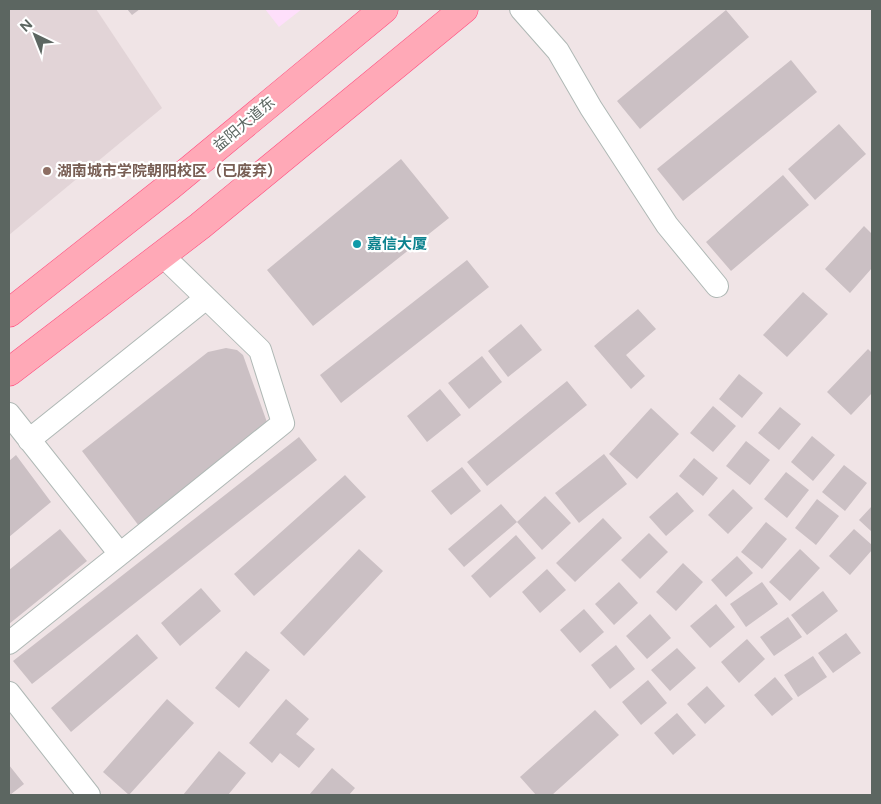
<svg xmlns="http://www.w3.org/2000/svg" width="881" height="804" font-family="Figtree,'Noto Sans SC',sans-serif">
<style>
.education{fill:#e2d4d7}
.medical{fill:#fedffb}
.building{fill:#cbc0c4}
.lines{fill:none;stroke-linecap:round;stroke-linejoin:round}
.minor-casing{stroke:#afb8b5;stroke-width:24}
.major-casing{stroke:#ff4d7f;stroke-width:29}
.minor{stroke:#fff;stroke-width:22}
.major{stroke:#ffa9b7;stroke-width:28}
.education-dot{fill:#8d6e63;stroke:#fff;stroke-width:2}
.culture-dot{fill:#0f9aa8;stroke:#fff;stroke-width:2}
.labels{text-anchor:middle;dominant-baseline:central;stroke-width:4.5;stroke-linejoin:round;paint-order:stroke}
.street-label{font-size:15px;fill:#5c6661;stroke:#fff}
.education-label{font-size:15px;font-weight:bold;fill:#785e54;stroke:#fff;text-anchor:start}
.culture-label{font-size:15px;font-weight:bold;fill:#0d838f;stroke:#fff;text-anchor:start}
</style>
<rect width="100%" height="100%" fill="#f0e4e6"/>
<path class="education" d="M9 9H96L162 108 9 235Z"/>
<path class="medical" d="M265 9H302L279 27Z"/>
<path class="building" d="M127 9H140L132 15Z
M726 10 749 37 640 129 617 101Z
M791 60 817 92 683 201 657 169Z
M839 124 866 154 815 200 788 169Z
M401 159 449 218 313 326 267 270Z
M783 175 809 205 731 271 706 242Z
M864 226 872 234V268L850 293 825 269Z
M467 260 489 287 341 403 320 375Z
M803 292 828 314 787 357 763 335Z
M638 309 656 329 626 355 645 376 631 389 594 346Z
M521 324 542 350 508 377 488 351Z
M226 348 237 350 243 355 268 425 139 526 82 451 208 352Z
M868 349 872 353V393L851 415 827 392Z
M482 356 502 382 469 409 448 383Z
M739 374 763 393 742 418 719 399Z
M567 381 587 405 487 486 467 462Z
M440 389 461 415 427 442 407 416Z
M713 406 736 426 713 452 690 433Z
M780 407 801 424 779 450 758 433Z
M651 408 679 434 637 479 609 454Z
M812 436 835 455 813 481 791 462Z
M299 437 317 460 32 684 13 661Z
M746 441 770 460 750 485 726 466Z
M604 454 627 484 579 523 555 493Z
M16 455 51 502 9 537V461Z
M694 458 718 478 703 496 679 476Z
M844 465 867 483 845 511 822 492Z
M462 467 481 491 451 515 431 491Z
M786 472 809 490 787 518 764 499Z
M345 475 366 497 254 596 234 574Z
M733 489 753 508 728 534 708 515Z
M677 492 694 511 666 536 649 517Z
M545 496 571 523 542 550 517 522 464 567 448 549 501 504 517 522Z
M817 499 839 516 816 545 795 528Z
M872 506V532L859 520Z
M603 518 622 538 575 582 556 563Z
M766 522 787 539 762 569 741 552Z
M60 529 87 561 9 624V570Z
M854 529 872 545V550L850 575 829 556Z
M649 533 668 552 640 579 621 560Z
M516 535 536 558 490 598 471 576Z
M359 549 383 571 304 656 280 633Z
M800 549 820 568 790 601 769 582Z
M737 556 753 573 726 597 711 580Z
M683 563 703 582 676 611 656 592Z
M547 569 566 590 540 613 522 592Z
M619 582 638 603 614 625 595 604Z
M762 582 778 604 746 627 730 604Z
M201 588 221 611 180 646 161 623Z
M823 591 838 611 807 635 791 615Z
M716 604 735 627 710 648 690 626Z
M584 609 604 632 580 653 560 630Z
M650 614 671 638 647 659 626 636Z
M788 617 802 637 774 656 760 637Z
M846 633 861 653 833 673 818 653Z
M137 634 158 658 71 732 51 708Z
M747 639 765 659 739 683 721 662Z
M616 645 635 669 610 689 591 665Z
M677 648 696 668 670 691 651 670Z
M246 651 270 670 239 708 215 688Z
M813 656 827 677 798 697 784 675Z
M775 677 793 699 772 716 754 695Z
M648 680 667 703 641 725 622 702Z
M707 686 725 706 705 724 687 704Z
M167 699 194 723 129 795 103 772Z
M286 699 309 719 296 734 315 749 299 768 280 753 272 763 249 743Z
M595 710 619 735 552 795H536L520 777Z
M677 713 696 735 673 755 654 733Z
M219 751 246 773 228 795H183Z
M9 765 24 784 10 795H9Z
M332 768 355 788 349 795H309Z"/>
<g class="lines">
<g class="minor-casing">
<path id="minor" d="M521 9 558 51 591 108 667 225 717 286
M9 414 120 554 9 643
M29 440 205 299
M120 554 283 423 260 350 162 255
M9 693 89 795"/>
</g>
<g class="major-casing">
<path id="major" d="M9 313 170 186 384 9
M9 372 200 226 464 9"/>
</g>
<use href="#minor" class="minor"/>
<use href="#major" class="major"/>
</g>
<circle class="education-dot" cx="47" cy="171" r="5"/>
<circle class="culture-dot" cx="357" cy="244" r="5"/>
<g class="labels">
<g class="street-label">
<text transform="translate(244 124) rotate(-40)">益阳大道东</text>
</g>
<g class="education-label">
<text x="57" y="171">湖南城市学院朝阳校区（已废弃）</text>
</g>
<g class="culture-label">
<text x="367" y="244">嘉信大厦</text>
</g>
</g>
<rect width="881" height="804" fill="none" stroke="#5c6661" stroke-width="20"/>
<g transform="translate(35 35) rotate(317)" stroke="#ffffff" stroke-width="4" paint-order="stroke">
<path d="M0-4L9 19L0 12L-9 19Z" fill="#5c6661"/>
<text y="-8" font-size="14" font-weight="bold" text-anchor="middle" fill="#5c6661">N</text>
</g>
</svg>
